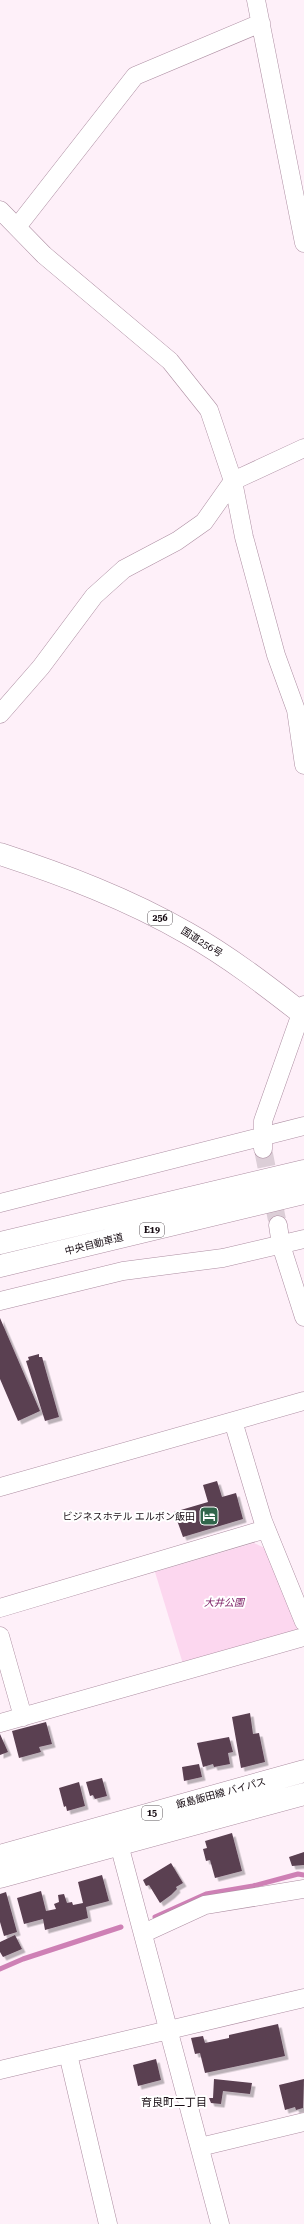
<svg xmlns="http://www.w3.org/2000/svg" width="304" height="2224" font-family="'Roboto Serif','Noto Sans JP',serif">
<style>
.green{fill:#fcd7ef}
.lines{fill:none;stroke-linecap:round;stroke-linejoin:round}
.stream{stroke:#ce80b5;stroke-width:5}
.building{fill:#5a3f51;filter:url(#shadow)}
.minor-tunnel{stroke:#dcced7;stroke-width:18;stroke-dasharray:18 9;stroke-linecap:butt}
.minor-casing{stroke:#ad8ea2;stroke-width:19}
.primary-casing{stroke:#ad8ea2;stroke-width:23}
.trunk-casing{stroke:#ad8ea2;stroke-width:23}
.motorway-casing{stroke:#ad8ea2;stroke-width:23}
.minor{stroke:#fff;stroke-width:18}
.primary{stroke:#fff;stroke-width:22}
.trunk{stroke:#fff;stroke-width:22}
.motorway{stroke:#fff;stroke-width:22}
.labels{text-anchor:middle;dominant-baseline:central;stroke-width:4;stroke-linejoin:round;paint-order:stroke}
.shield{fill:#fff;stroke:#5d565a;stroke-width:1}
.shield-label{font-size:9px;font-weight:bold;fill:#180d14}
.street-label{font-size:10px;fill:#180d14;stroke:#fff}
.poi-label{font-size:10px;fill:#180d14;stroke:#fff;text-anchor:end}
.park-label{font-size:10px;font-style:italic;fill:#7e2268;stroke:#fff}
.neighbourhood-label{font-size:11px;fill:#180d14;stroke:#fff}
</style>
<defs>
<filter id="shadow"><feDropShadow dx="3.5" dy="3.5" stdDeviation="0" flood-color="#0004"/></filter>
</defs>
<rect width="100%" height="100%" fill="#fef0f9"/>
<path class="green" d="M254 1543 267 1549 298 1626 297 1630 183 1664 155 1572Z"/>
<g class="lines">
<path class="stream" d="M155 1917 206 1894 253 1886 298 1874 304 1875
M0 1969 23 1959 121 1927"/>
</g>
<path class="building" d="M0 1318 40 1411 18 1421 0 1379Z
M39 1354V1357H42L59 1417 45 1421 26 1361 29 1360 28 1357Z
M217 1481 222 1497 236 1493 243 1519 183 1537 174 1512 208 1502 203 1485Z
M250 1713 253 1734 259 1733 265 1762 241 1768 232 1717Z
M46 1722 52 1744 39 1747 41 1752 19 1758 12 1731Z
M0 1734 8 1752 0 1755Z
M229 1737 233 1752 228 1753 230 1764 214 1767 213 1764 203 1767 197 1743Z
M199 1764 202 1777 184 1781 182 1767Z
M102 1778 107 1796 95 1799 93 1795 90 1796 86 1782Z
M79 1782 85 1806 67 1811 66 1806 64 1807 59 1788Z
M232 1833 242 1871 215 1878 210 1860 206 1861 203 1849 207 1848 205 1841Z
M304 1852V1865L292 1866 289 1857Z
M171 1863 183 1883 176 1887 177 1889 171 1895 160 1903 149 1885 146 1886 143 1880Z
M102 1875 109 1901 86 1907 88 1918 45 1930 43 1919 24 1924 17 1898 41 1891 46 1911 56 1909 54 1904 59 1902 58 1895 64 1894 67 1903 72 1902 73 1905 83 1903 78 1882Z
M6 1892 17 1932 4 1936 0 1922V1894Z
M15 1935 22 1949 3 1957 0 1952V1942Z
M278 2024 285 2056 205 2073 200 2053 195 2054 191 2038 203 2036 205 2043 229 2038V2035Z
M156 2059 161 2080 138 2086 133 2065Z
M214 2079 252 2083 250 2094 223 2091 221 2104 211 2103 209 2098H213Z
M304 2079 303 2108 296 2110 295 2107 285 2110 279 2085Z"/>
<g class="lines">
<path class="minor-tunnel" d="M263 1149 278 1225"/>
<g class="minor-casing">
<path id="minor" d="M256 0 304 243
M0 210 44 255 170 361 209 410 233 481 244 537 276 655 296 710 304 765
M17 227 135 76 261 23
M0 714 41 667 94 596 124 569 177 541 204 522 233 481 304 448
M263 1149V1121L304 1005
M0 1203 304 1126
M278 1225 281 1245 304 1317
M0 1301 123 1271 223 1258 304 1239
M233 1421 263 1521 304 1622
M0 1487 304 1401
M0 1608 266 1529
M0 1636 23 1717
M0 1723 304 1637
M116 1833 220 2224
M144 1933 205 1905 304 1889
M68 2054 108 2224
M0 2070 304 1998
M200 2147 304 2122"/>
</g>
<g class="primary-casing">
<path id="primary" d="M0 1856 304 1771
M0 1877 304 1794"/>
</g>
<g class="trunk-casing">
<path id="trunk" d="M0 854C64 875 128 899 187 933 228 956 267 986 304 1015"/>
</g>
<g class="motorway-casing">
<path id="motorway" d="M0 1243 304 1171
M0 1266 304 1193"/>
</g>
<use href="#minor" class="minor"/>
<use href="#primary" class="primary"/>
<use href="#trunk" class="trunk"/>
<use href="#motorway" class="motorway"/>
</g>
<defs>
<g id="hotel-square" transform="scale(1)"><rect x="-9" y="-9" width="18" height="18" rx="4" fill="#31664b" stroke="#fff"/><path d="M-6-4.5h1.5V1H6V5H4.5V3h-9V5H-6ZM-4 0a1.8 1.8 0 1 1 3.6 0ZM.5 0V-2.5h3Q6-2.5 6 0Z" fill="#fff"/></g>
</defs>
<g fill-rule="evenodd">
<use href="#hotel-square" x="209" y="1516"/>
</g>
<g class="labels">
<g class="shield">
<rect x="148" y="911" width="24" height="14" rx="3"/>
<rect x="140" y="1223" width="24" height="14" rx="3"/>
<rect x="142" y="1806" width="20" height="14" rx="3"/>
</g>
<g class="shield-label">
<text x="160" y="918">256</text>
<text x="152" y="1230">E19</text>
<text x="152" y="1813">15</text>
</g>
<g class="street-label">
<text transform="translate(202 942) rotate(32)">国道256号</text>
<text transform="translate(94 1244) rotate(-14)">中央自動車道</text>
<text transform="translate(221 1793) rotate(-15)">飯島飯田線 バイパス</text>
</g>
<g class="poi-label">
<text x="195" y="1516">ビジネスホテル エルボン飯田</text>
</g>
<g class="park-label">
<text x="224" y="1602">大井公園</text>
</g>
<g class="neighbourhood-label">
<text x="174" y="2102">育良町二丁目</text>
</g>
</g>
</svg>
